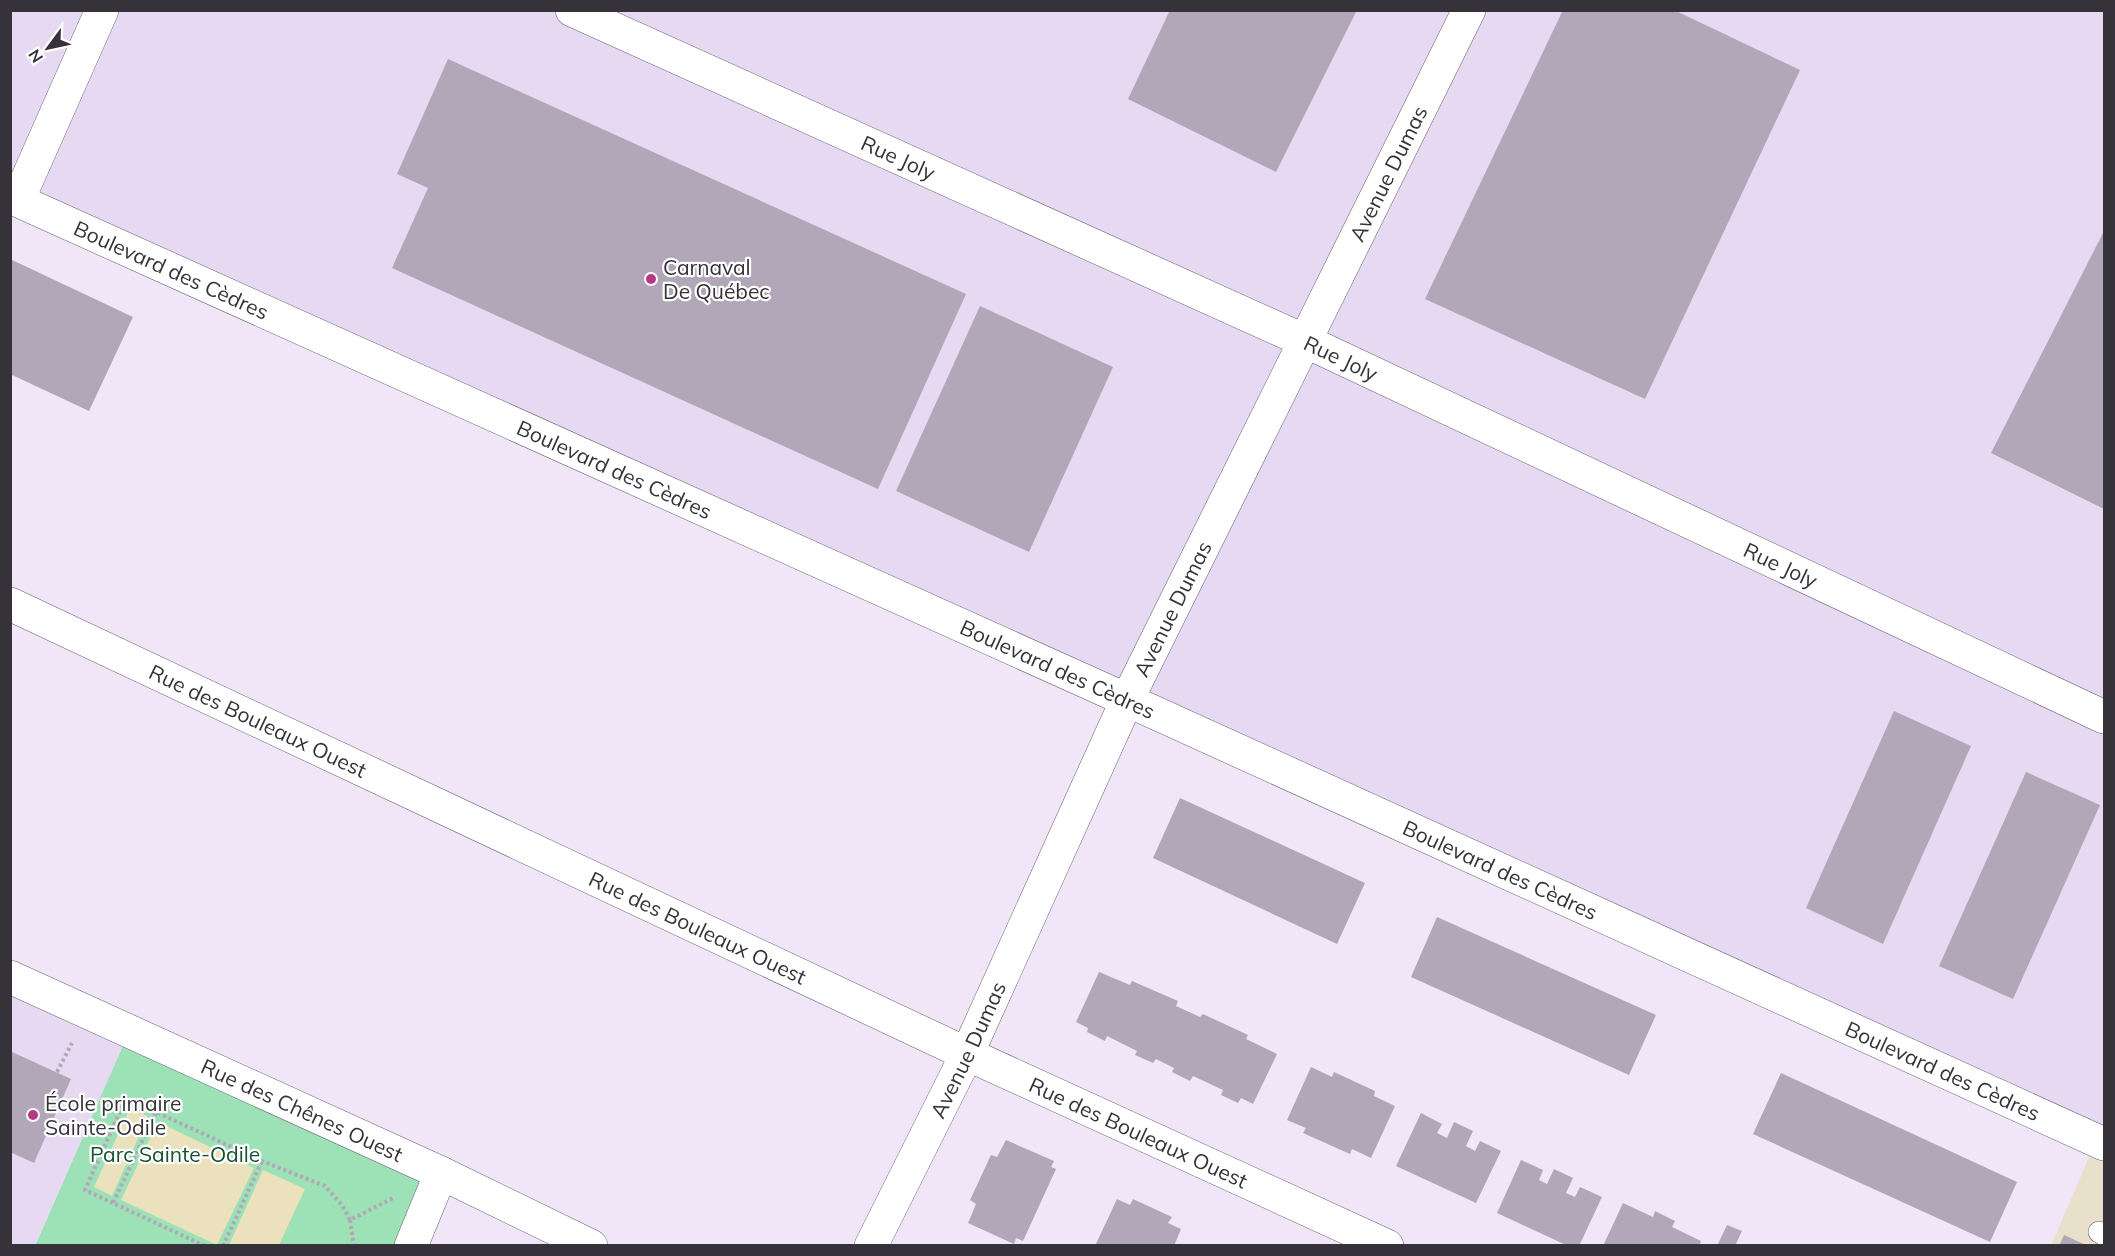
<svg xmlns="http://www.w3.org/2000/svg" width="2115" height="1256" font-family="Mulish,sans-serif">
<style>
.commercial{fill:#e9e0cb}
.built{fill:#e6d9f1}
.green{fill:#9de1b6}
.sand{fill:#ebe1bc}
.building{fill:#b1a7b8}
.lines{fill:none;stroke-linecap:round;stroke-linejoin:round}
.lane-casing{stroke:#6a6171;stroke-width:22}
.street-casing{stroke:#6a6171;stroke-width:34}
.secondary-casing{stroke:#6a6171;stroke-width:34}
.path{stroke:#b0a8b7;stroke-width:4;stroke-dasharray:3 3;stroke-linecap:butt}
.lane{stroke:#fff;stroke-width:21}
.street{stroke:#fff;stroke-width:33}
.secondary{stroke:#fff;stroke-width:33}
.poi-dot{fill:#b73986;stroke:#fff;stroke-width:2}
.labels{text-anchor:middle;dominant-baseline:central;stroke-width:4.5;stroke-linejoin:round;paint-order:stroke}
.street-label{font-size:21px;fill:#363239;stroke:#fff}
.poi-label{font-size:21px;fill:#363239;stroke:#fff;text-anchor:start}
.park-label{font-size:21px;fill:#165131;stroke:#fff}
</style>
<rect width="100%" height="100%" fill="#f0e6f8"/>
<path class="commercial" d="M2096 1141 2104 1144V1245L2051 1246Z"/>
<path class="built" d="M11 11H2104V1144L11 188Z
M11 977 129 1032 35 1245 11 1246Z"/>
<path class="green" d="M129 1032 441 1173 411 1245 35 1246Z"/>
<path class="sand" d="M130 1108 148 1116 112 1196 94 1187Z
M158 1122 254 1168 217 1245 121 1200Z
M263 1170 305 1189 279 1245H229Z"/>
<path class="building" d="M1170 10H1357L1276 172 1128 99Z
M1563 10H1674L1800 70 1645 399 1425 299Z
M448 59 966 294 878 489 392 268 428 188 397 174Z
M2104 231V509L1991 453Z
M10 259 133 317 89 411 10 374Z
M980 306 1113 367 1029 552 896 491Z
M1894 711 1971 746 1883 944 1806 908Z
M2026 772 2100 805 2013 999 1939 966Z
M1180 798 1365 883 1337 944 1153 858Z
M1437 917 1656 1015 1629 1075 1411 977Z
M1099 972 1130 985 1132 981 1178 1001 1176 1006 1200 1017 1203 1014 1248 1035 1246 1039 1277 1054 1253 1104 1241 1098 1238 1103 1221 1095 1223 1090 1193 1076 1190 1081 1172 1072 1174 1068 1156 1059 1153 1063 1135 1055 1137 1051 1107 1036 1105 1041 1087 1032 1088 1028 1076 1022Z
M10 1051 71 1079 34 1163 10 1152Z
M1311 1067 1332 1077 1334 1072 1375 1091 1374 1096 1395 1106 1371 1158 1352 1149 1350 1154 1303 1133 1306 1128 1287 1120Z
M1781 1073 2017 1182 1990 1242 1753 1134Z
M1421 1113 1442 1124 1437 1133 1447 1138 1454 1122 1473 1131 1466 1146 1475 1151 1480 1141 1501 1151 1476 1203 1396 1166Z
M1006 1140 1054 1161 1051 1167 1056 1169 1023 1241 1016 1238 1014 1244 968 1223 976 1204 970 1200 991 1155 997 1157Z
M1521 1160 1543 1170 1539 1180 1547 1184 1554 1169 1573 1178 1566 1193 1575 1197 1580 1187 1602 1197 1579 1246H1568L1497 1213Z
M1117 1199 1130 1205 1133 1199 1172 1217 1168 1223 1181 1229 1174 1246H1095Z
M1623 1203 1653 1217 1655 1211 1675 1221 1672 1227 1701 1241 1699 1246H1603Z
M1727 1225 1742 1231 1735 1246 1718 1244Z
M2064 1235 2088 1246H2059Z"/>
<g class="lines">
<g class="lane-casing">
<path id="lane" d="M2099 1232 2104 1235"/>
</g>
<g class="street-casing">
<g id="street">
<path id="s1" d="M572 10 1305 341 2104 717"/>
<path d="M18 200 102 10"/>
<path id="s2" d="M10 604 967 1054 1387 1246"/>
<path id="s3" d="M10 977 441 1173 591 1246"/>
<path d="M411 1246 441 1173"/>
<path id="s4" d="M871 1246 967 1054 1127 700 1469 10"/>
</g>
</g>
<g class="secondary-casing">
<g id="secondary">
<path id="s5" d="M10 197 1127 700 2104 1144"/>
</g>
</g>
<path class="path" d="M57 1072 72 1043
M113 1203 85 1190 126 1098 156 1112
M350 1220 354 1246
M205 1246 113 1203 156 1112 262 1161 325 1186 342 1205 350 1220 393 1198
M223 1246 262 1161"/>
<use href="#lane" class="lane"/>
<use href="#street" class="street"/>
<use href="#secondary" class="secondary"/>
</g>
<g class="poi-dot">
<circle cx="651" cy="279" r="6"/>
<circle cx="33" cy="1115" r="6"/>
</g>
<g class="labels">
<g class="street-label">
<text stroke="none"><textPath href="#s1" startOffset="358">Rue Joly</textPath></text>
<text stroke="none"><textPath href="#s4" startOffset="1191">Avenue Dumas</textPath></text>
<text stroke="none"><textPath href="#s5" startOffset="177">Boulevard des Cèdres</textPath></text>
<text stroke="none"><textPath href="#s1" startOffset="844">Rue Joly</textPath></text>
<text stroke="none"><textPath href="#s5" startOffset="663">Boulevard des Cèdres</textPath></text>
<text stroke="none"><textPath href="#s1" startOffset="1330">Rue Joly</textPath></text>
<text stroke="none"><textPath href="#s4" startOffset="705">Avenue Dumas</textPath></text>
<text stroke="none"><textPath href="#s5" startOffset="1149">Boulevard des Cèdres</textPath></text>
<text stroke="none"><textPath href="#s2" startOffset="274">Rue des Bouleaux Ouest</textPath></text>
<text stroke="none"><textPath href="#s5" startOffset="1635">Boulevard des Cèdres</textPath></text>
<text stroke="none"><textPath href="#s2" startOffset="760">Rue des Bouleaux Ouest</textPath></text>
<text stroke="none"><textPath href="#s4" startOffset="219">Avenue Dumas</textPath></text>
<text stroke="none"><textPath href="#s5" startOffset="2121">Boulevard des Cèdres</textPath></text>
<text stroke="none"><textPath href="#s3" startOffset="321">Rue des Chênes Ouest</textPath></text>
<text stroke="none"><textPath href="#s2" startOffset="1246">Rue des Bouleaux Ouest</textPath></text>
</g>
<g class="poi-label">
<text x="663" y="267">Carnaval<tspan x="663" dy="24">De Québec</tspan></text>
<text x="45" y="1103">École primaire<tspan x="45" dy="24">Sainte-Odile</tspan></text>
</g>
<g class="park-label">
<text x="175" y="1154">Parc Sainte-Odile</text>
</g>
</g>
<rect width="2115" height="1256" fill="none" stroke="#363239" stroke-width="24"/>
<g transform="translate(48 48) rotate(237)" stroke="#ffffff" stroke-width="4.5" paint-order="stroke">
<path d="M0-4.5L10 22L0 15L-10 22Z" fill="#363239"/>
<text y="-9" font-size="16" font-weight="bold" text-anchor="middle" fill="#363239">N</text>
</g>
</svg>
